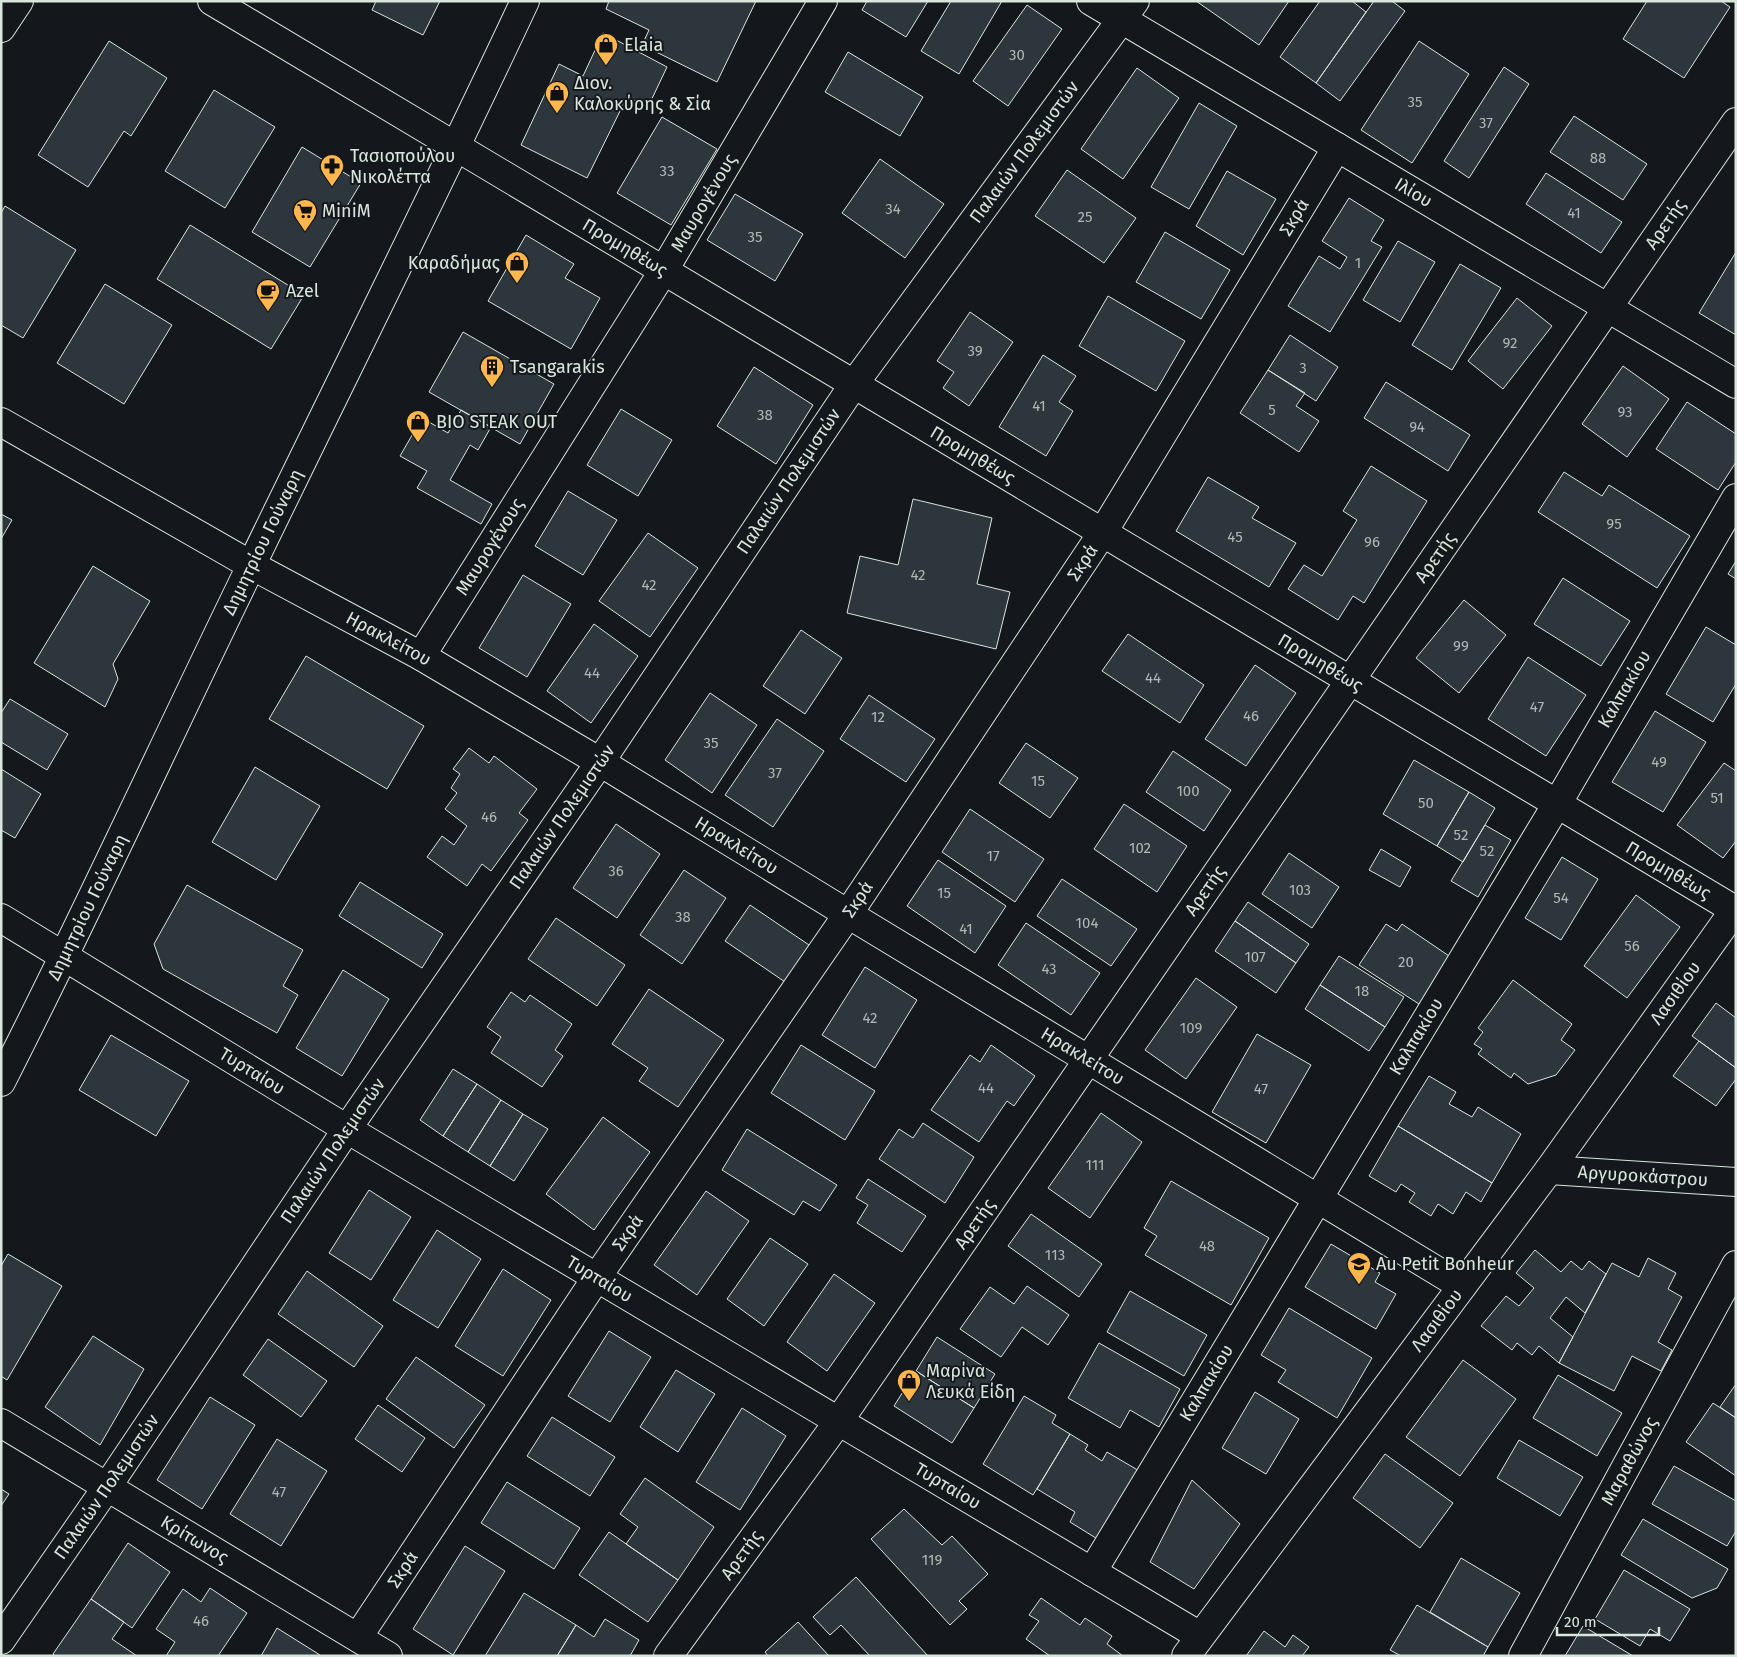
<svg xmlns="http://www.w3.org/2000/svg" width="1737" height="1657" font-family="'Fira Sans',sans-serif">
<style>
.building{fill:#2c363c;stroke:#d8e6dc}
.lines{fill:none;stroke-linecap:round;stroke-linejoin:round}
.minor-casing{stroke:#d8e6dc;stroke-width:30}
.tertiary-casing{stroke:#d8e6dc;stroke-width:30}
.secondary-casing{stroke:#d8e6dc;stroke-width:30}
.minor{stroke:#14181c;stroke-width:28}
.tertiary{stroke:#14181c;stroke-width:28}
.secondary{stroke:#14181c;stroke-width:28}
.labels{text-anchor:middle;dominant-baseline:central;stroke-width:4;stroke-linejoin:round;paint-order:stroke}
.number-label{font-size:15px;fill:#adbab4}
.poi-label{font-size:18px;fill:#d8e6dc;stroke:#14181c;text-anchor:start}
.street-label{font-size:18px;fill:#d8e6dc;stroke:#14181c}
</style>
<rect width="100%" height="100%" fill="#14181c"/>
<path class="building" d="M376 1H440L423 35 372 10Z
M609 1H756L717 82 642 45 649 30 606 9Z
M867 1H928L906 37 862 10Z
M951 1H1002L959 74 921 51Z
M1196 1H1289L1259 45Z
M1320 1H1352L1366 12 1316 83 1280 57Z
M1374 1H1392L1405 11 1340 101 1316 83Z
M1647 1H1721L1730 7 1684 78 1623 39Z
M1027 5 1062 29 1008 106 973 81Z
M603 33 667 67 648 107 627 97 587 178 521 145 559 64 583 76Z
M109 41 167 78 131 136 124 131 88 187 38 155Z
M1419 41 1469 74 1412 163 1361 130Z
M848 52 923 97 900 136 825 92Z
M1504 67 1529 84 1469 178 1444 161Z
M1137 68 1179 98 1123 179 1081 149Z
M214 90 275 127 225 208 165 171Z
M1199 103 1237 126 1189 209 1151 187Z
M1574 116 1647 164 1623 200 1550 152Z
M662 117 717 149 671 225 617 193Z
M302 147 361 183 310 267 252 232Z
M880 159 944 204 905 258 842 213Z
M1067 170 1136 218 1104 263 1035 216Z
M1227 171 1276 199 1243 255 1196 226Z
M1546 173 1622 222 1601 253 1526 204Z
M735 194 803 234 775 281 707 240Z
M1349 198 1384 220 1371 241 1382 247 1330 332 1288 306 1319 256 1340 269 1347 257 1322 241Z
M5 206 76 250 23 338 1 325V213Z
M190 225 304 295 271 349 157 279Z
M1165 232 1230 270 1201 319 1136 282Z
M526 235 574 264 565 278 600 298 571 349 488 301Z
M1398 241 1435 262 1400 322 1363 300Z
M1736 252V335L1699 313Z
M1460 264 1501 288 1452 370 1412 345Z
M105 284 172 325 124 404 57 363Z
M1108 296 1185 341 1156 391 1079 346Z
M1517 298 1552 326 1503 389 1468 361Z
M970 312 1013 342 969 406 943 388 954 372 937 361Z
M463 332 554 384 520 444 429 392Z
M1290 335 1338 367 1316 401 1268 370Z
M1043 355 1076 376 1059 402 1073 411 1046 456 999 427Z
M1623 366 1669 399 1627 457 1582 424Z
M754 367 813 405 776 464 717 426Z
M1268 370 1305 393 1296 406 1319 421 1299 452 1240 413Z
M1386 382 1470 435 1448 471 1364 418Z
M1687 402 1736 434V462L1718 490 1656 449Z
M621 409 672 440 638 496 587 465Z
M461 410 491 427 478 450 470 445 450 480 492 504 481 524 417 488 427 471 400 456 422 418 448 433Z
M1371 466 1427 501 1364 603 1353 596 1338 620 1288 589 1304 565 1322 576 1357 520 1343 511Z
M1564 472 1602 496 1609 485 1690 536 1657 588 1538 512Z
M1208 477 1259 507 1252 518 1296 543 1269 587 1176 531Z
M568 491 617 520 583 575 535 546Z
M913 499 992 518 977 584 1010 592 996 649 847 613 860 556 898 565Z
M1 514 12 520 1 539Z
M648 533 698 568 650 637 599 601Z
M1736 561V579L1728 574Z
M93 566 150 601 113 664 118 679 105 707 34 663Z
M523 575 571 604 527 677 479 648Z
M1563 578 1630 621 1601 666 1534 624Z
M1464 600 1506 635 1459 693 1416 658Z
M594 624 638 656 591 723 547 691Z
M1706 627 1736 645V684L1713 722 1666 694Z
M801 630 842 658 805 714 763 686Z
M1128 634 1204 685 1180 723 1102 671Z
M306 656 424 726 387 789 269 719Z
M1528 657 1586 695 1546 756 1488 719Z
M1255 665 1296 693 1246 766 1205 739Z
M710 693 757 725 712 793 665 760Z
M869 695 935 739 906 782 840 739Z
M10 699 68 734 47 770 1 742V713Z
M1655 711 1706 742 1663 812 1612 782Z
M777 719 824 751 773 827 725 795Z
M1026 743 1078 778 1050 818 999 783Z
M469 748 489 763 494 756 537 789 519 813 528 820 491 871 482 864 467 886 427 857 442 836 454 845 467 826 445 809 457 793 451 788 460 774 453 769Z
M1173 751 1231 790 1204 831 1146 792Z
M1414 760 1469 792 1437 846 1383 814Z
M1724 763 1736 771V841L1723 858 1677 825Z
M255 767 320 806 276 880 212 842Z
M1 769 41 794 15 838 1 830Z
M1469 792 1495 808 1463 862 1437 846Z
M1124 804 1187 846 1157 892 1094 849Z
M970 809 1044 859 1015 902 942 852Z
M616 824 660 854 617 918 573 888Z
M1485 825 1511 840 1478 897 1451 881Z
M1381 849 1411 867 1400 887 1369 870Z
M1289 853 1339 887 1312 928 1262 894Z
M1562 857 1598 879 1561 940 1525 918Z
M938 860 1006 906 975 953 907 906Z
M684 870 726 898 682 964 640 935Z
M1062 879 1137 929 1111 966 1037 916Z
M360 882 443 934 422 968 339 916Z
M187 885 303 950 283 986 298 995 277 1033 163 969 154 944Z
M1636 895 1680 927 1627 998 1584 966Z
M1248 902 1309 944 1296 963 1235 921Z
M750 905 812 947 788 984 725 941Z
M556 918 625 965 597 1006 528 959Z
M1235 921 1296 963 1276 993 1215 951Z
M1026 923 1100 973 1071 1015 998 965Z
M1386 924 1397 931 1402 924 1452 958 1422 1006 1359 965Z
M1339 956 1404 997 1385 1027 1320 985Z
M865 967 917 1000 875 1068 822 1035Z
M343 970 389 999 342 1076 296 1048Z
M1196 978 1237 1007 1186 1079 1145 1050Z
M1513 980 1572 1024 1561 1040 1575 1050 1556 1075 1528 1084 1514 1073 1511 1078 1478 1054 1482 1049 1474 1044 1483 1032 1478 1028Z
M1320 985 1385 1027 1369 1051 1305 1009Z
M649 989 724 1040 678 1107 639 1081 648 1068 612 1044Z
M511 992 525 1002 530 995 572 1024 555 1050 563 1056 542 1087 491 1053 501 1037 487 1027Z
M1716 1003 1736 1018V1068L1692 1036Z
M1257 1034 1311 1065 1266 1143 1212 1112Z
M111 1035 189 1081 156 1136 79 1090Z
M1699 1041 1736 1068V1079L1716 1106 1673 1076Z
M801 1045 875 1091 845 1140 771 1093Z
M991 1045 1035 1076 1014 1106 1007 1101 979 1142 931 1110 970 1055 980 1062Z
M453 1069 477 1084 443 1136 420 1120Z
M1429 1076 1456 1092 1449 1104 1472 1117 1478 1107 1521 1134 1492 1183 1398 1126Z
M477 1084 501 1100 468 1152 443 1136Z
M501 1100 523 1114 490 1166 468 1152Z
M1101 1113 1142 1142 1090 1218 1048 1188Z
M523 1114 548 1129 514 1181 490 1166Z
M603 1117 650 1152 594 1230 546 1194Z
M923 1123 974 1157 945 1203 879 1159 899 1129 913 1138Z
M1398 1126 1492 1183 1481 1202 1466 1192 1453 1214 1438 1204 1431 1216 1409 1202 1415 1193 1401 1184 1396 1192 1369 1176Z
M747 1129 837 1185 820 1211 803 1201 794 1215 722 1170Z
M868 1179 926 1216 902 1252 857 1223 868 1205 856 1198Z
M1171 1181 1269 1238 1231 1305 1145 1255 1157 1236 1144 1228Z
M369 1190 411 1217 371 1280 329 1253Z
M706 1191 749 1221 697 1295 654 1265Z
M1031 1214 1102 1264 1079 1297 1008 1246Z
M437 1230 481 1259 438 1328 393 1300Z
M770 1238 808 1264 764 1326 727 1299Z
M1331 1244 1380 1273 1375 1282 1396 1294 1376 1329 1305 1287Z
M1535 1250 1561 1272 1571 1261 1582 1270 1589 1261 1606 1274 1585 1313 1566 1297 1550 1318 1573 1337 1559 1363 1539 1346 1532 1355 1517 1343 1512 1350 1481 1326 1506 1296 1519 1306 1534 1288 1516 1273Z
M8 1254 62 1286 7 1380 1 1376V1266Z
M1648 1258 1676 1273 1668 1289 1682 1297 1658 1342 1672 1350 1661 1371 1632 1356 1614 1391 1559 1363 1612 1263 1639 1277Z
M503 1269 551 1300 503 1376 455 1346Z
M307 1271 383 1326 354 1367 278 1314Z
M834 1274 875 1303 827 1371 787 1342Z
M1027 1286 1069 1315 1048 1345 1022 1327 1001 1357 960 1329 990 1287 1014 1304Z
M1130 1291 1207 1335 1184 1376 1107 1332Z
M1289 1308 1372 1358 1337 1418 1278 1382 1286 1370 1261 1355Z
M609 1331 651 1357 610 1422 568 1396Z
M93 1336 144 1369 100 1445 45 1407Z
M937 1337 995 1374 974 1408 916 1371Z
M268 1339 327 1381 301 1417 243 1375Z
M1099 1343 1180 1389 1159 1427 1130 1410 1120 1428 1068 1398Z
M416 1357 485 1405 454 1448 386 1399Z
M1463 1360 1516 1399 1460 1476 1406 1437Z
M676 1370 715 1394 678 1452 640 1427Z
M916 1371 974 1408 952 1443 894 1406Z
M1558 1375 1622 1413 1597 1456 1533 1418Z
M1736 1384V1418L1720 1407Z
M1255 1392 1299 1419 1266 1474 1222 1448Z
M1024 1396 1056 1415 1052 1423 1070 1434 1033 1495 983 1464Z
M210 1397 255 1425 202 1509 157 1480Z
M1713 1403 1736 1418V1476L1686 1442Z
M378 1405 425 1438 402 1472 355 1439Z
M742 1408 786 1436 740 1510 696 1482Z
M552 1417 615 1457 590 1496 527 1456Z
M1070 1434 1088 1445 1085 1450 1102 1461 1107 1452 1141 1472 1099 1540 1070 1522 1075 1512 1037 1489Z
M277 1439 327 1471 281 1546 230 1514Z
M1519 1440 1583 1477 1560 1516 1497 1478Z
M1385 1454 1453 1503 1420 1548 1353 1498Z
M1674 1466 1736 1501V1531L1727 1546 1652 1504Z
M645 1478 714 1527 678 1580 626 1544 638 1527 620 1514Z
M1192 1480 1240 1524 1194 1589 1150 1562Z
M507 1482 580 1528 554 1569 481 1523Z
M1 1489 9 1494 1 1506Z
M904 1509 942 1545 952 1536 988 1574 959 1601 967 1609 950 1625 871 1539Z
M1643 1519 1728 1569 1717 1588 1692 1598 1621 1555Z
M609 1532 678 1580 648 1622 579 1575Z
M128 1543 170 1572 132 1628 91 1599Z
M465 1546 505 1571 453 1655 413 1629Z
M1461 1558 1520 1593 1488 1647 1430 1612Z
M1624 1570 1690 1609 1670 1641 1650 1629 1640 1646 1595 1619Z
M856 1577 928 1656H870L841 1625 830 1635 813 1617Z
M210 1588 247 1613 218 1656H166L175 1642 156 1629 183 1589 201 1602Z
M524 1593 576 1625 557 1656H485Z
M1041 1598 1080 1625 1085 1618 1112 1636 1107 1644 1123 1656H1050L1026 1639 1039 1621 1029 1615Z
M91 1599 124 1622 112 1639 137 1656H55L53 1654Z
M1417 1605 1488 1647 1483 1656H1401L1390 1650Z
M605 1619 639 1640 630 1656H557L576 1625 594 1637Z
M798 1622 829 1656H768L765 1652Z
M1583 1626 1633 1656H1565Z
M277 1628 320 1655V1656H261Z
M1264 1631 1285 1647 1293 1635 1309 1647 1302 1656H1246Z"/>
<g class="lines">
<g class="minor-casing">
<g id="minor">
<path id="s1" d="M212 1 1735 910"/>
<path d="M1 28 19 1"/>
<path id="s2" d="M1 422 251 565 421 656 600 762 848 914 1462 1286"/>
<path id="s3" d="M421 656 664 270 823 1"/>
<path id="s4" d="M1 918 347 1129 1200 1636"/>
<path id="s5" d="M1549 1170 1736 1182"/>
<path id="s6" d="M1 1423 388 1656"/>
<path id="s7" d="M1092 1572 1557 804 1736 498"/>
<path id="s8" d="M358 1637 597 1277 848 914 1103 532 1337 147"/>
<path id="s9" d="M1 1640 107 1487 347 1129 600 762 854 384 1135 1"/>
<path id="s10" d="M668 1656 838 1422 1736 122"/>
<path id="s11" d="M1186 1656 1549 1170 1736 908"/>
<path id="s12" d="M1523 1656 1736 1265"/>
</g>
</g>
<g class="tertiary-casing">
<g id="tertiary">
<path id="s13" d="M1091 1 1736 384"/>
</g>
</g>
<g class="secondary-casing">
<g id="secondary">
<path id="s14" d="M1 1082C88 912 167 738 251 566 342 378 436 191 525 1"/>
</g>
</g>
<use href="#minor" class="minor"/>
<use href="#tertiary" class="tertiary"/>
<use href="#secondary" class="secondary"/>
</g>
<defs>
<g id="shop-pin" transform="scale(1.25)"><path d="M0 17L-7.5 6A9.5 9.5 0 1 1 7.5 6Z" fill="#ffb74d" stroke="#14181c"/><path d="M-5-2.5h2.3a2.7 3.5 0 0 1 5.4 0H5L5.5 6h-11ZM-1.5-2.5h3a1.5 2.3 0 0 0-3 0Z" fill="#111"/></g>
<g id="pharmacy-pin" transform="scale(1.25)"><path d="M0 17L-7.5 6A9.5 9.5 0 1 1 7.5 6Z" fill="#ffb74d" stroke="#14181c"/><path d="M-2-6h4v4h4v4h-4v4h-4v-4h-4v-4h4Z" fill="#111"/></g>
<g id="supermarket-pin" transform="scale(1.25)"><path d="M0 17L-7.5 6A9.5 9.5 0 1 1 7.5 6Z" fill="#ffb74d" stroke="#14181c"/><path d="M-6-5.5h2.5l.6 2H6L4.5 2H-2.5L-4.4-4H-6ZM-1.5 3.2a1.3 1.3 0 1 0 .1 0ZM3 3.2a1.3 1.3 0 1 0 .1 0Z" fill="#111"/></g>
<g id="cafe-pin" transform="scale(1.25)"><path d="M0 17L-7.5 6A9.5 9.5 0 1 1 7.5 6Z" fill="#ffb74d" stroke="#14181c"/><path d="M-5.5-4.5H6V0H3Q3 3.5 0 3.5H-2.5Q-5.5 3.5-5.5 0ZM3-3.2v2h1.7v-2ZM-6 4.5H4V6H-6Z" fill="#111"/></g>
<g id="building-pin" transform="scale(1.25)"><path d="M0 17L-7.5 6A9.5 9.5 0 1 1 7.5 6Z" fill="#ffb74d" stroke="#14181c"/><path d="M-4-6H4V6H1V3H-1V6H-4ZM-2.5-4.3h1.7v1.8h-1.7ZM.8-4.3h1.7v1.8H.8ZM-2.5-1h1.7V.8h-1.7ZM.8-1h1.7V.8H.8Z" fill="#111"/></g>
<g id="school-pin" transform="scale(1.25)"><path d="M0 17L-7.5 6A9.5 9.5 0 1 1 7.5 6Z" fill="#ffb74d" stroke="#14181c"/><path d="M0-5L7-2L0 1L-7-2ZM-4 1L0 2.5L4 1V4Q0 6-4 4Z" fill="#111"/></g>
</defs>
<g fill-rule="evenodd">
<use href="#shop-pin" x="606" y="45"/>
<use href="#shop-pin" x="557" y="93"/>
<use href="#pharmacy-pin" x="332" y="166"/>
<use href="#supermarket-pin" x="305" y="211"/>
<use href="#shop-pin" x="517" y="263"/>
<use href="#cafe-pin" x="268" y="291"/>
<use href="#building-pin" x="492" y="367"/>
<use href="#shop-pin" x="418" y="422"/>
<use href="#school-pin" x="1359" y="1264"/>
<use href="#shop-pin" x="909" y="1381"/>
</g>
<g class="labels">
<g class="number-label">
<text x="1017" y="55">30</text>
<text x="1415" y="102">35</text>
<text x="1486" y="123">37</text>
<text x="1598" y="158">88</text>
<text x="667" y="171">33</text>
<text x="893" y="209">34</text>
<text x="1574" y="213">41</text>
<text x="1085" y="217">25</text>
<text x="755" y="237">35</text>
<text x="1358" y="263">1</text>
<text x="1510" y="343">92</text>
<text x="975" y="351">39</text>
<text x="1303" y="368">3</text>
<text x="1039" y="406">41</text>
<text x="1272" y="410">5</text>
<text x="1625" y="412">93</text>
<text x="765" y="415">38</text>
<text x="1417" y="427">94</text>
<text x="1614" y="524">95</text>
<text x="1235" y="537">45</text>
<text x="1372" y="542">96</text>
<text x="918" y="575">42</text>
<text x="649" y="585">42</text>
<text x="1461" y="646">99</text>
<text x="592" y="673">44</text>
<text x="1153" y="678">44</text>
<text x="1537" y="707">47</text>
<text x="1251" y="716">46</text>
<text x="878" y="717">12</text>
<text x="711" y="743">35</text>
<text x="1659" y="762">49</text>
<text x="775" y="773">37</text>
<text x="1038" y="781">15</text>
<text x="1188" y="791">100</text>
<text x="1717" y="798">51</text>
<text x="1426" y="803">50</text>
<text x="489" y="817">46</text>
<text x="1461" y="835">52</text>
<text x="1140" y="848">102</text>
<text x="1487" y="851">52</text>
<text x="993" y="856">17</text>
<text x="616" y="871">36</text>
<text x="1300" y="890">103</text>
<text x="944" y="893">15</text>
<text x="1561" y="898">54</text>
<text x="683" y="917">38</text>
<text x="1087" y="923">104</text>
<text x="966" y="929">41</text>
<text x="1632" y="946">56</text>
<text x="1255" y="957">107</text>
<text x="1406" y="962">20</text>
<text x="1049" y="969">43</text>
<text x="1362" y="991">18</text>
<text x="870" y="1018">42</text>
<text x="1191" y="1028">109</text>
<text x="986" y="1088">44</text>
<text x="1261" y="1089">47</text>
<text x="1095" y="1165">111</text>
<text x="1207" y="1246">48</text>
<text x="1055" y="1255">113</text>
<text x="279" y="1492">47</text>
<text x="932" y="1560">119</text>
<text x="201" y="1621">46</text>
</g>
<g class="poi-label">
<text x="624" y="45">Elaia</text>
<text x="574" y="83">Διον.<tspan x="574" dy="21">Καλοκύρης &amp; Σία</tspan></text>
<text x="350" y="156">Τασιοπούλου<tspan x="350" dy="21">Νικολέττα</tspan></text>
<text x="322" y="211">MiniM</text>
<text x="500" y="263" text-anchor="end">Καραδήμας</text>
<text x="286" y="291">Azel</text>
<text x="510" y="367">Tsangarakis</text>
<text x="436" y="422">BIO STEAK OUT</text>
<text x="1376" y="1264">Au Petit Bonheur</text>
<text x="926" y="1371">Μαρίνα<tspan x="926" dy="21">Λευκά Είδη</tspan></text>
</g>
<g class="street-label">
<text stroke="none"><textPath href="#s9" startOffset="1806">Παλαιών Πολεμιστών</textPath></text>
<text stroke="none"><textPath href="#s13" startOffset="375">Ιλίου</textPath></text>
<text stroke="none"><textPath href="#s3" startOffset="534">Μαυρογένους</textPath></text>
<text stroke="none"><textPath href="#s8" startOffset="1701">Σκρά</textPath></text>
<text stroke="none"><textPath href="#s10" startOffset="1745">Αρετής</textPath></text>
<text stroke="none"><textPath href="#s1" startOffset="481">Προμηθέως</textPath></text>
<text stroke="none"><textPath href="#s1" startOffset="886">Προμηθέως</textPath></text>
<text stroke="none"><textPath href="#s9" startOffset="1401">Παλαιών Πολεμιστών</textPath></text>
<text stroke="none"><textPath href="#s14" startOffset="600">Δημητρίου Γούναρη</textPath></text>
<text stroke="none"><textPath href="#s3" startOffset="129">Μαυρογένους</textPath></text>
<text stroke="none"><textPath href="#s10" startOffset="1340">Αρετής</textPath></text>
<text stroke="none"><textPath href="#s8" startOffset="1296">Σκρά</textPath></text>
<text stroke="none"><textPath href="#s2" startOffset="444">Ηρακλείτου</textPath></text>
<text stroke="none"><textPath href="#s1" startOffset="1291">Προμηθέως</textPath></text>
<text stroke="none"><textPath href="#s7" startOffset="1031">Καλπακίου</textPath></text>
<text stroke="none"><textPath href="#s9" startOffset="996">Παλαιών Πολεμιστών</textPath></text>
<text stroke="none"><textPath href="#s2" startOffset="849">Ηρακλείτου</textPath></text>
<text stroke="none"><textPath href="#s1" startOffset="1696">Προμηθέως</textPath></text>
<text stroke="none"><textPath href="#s10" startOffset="935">Αρετής</textPath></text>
<text stroke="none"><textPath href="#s8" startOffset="891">Σκρά</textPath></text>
<text stroke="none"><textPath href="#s14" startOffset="195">Δημητρίου Γούναρη</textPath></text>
<text stroke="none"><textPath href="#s11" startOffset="824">Λασιθίου</textPath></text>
<text stroke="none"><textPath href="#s7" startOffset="626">Καλπακίου</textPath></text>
<text stroke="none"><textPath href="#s2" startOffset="1254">Ηρακλείτου</textPath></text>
<text stroke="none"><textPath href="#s4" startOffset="294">Τυρταίου</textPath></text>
<text stroke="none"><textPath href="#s9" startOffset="591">Παλαιών Πολεμιστών</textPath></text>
<text stroke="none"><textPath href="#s5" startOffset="94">Αργυροκάστρου</textPath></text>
<text stroke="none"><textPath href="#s10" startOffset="530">Αρετής</textPath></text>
<text stroke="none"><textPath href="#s8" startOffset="486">Σκρά</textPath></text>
<text stroke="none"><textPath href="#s4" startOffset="699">Τυρταίου</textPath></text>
<text stroke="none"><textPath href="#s11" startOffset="419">Λασιθίου</textPath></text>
<text stroke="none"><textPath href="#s7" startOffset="221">Καλπακίου</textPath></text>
<text stroke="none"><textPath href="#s12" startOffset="222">Μαραθώνος</textPath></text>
<text stroke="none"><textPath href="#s9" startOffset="186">Παλαιών Πολεμιστών</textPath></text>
<text stroke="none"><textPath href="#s4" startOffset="1104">Τυρταίου</textPath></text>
<text stroke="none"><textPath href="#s6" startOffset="226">Κρίτωνος</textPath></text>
<text stroke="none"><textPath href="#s10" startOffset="125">Αρετής</textPath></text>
<text stroke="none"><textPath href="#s8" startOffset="81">Σκρά</textPath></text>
</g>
</g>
<rect width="1737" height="1657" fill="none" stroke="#d8e6dc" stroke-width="5"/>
<path d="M1557 1627v8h102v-8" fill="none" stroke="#d8e6dc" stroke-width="2.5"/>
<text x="1564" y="1627" font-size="15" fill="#d8e6dc" stroke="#14181c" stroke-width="4" paint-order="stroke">20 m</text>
</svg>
